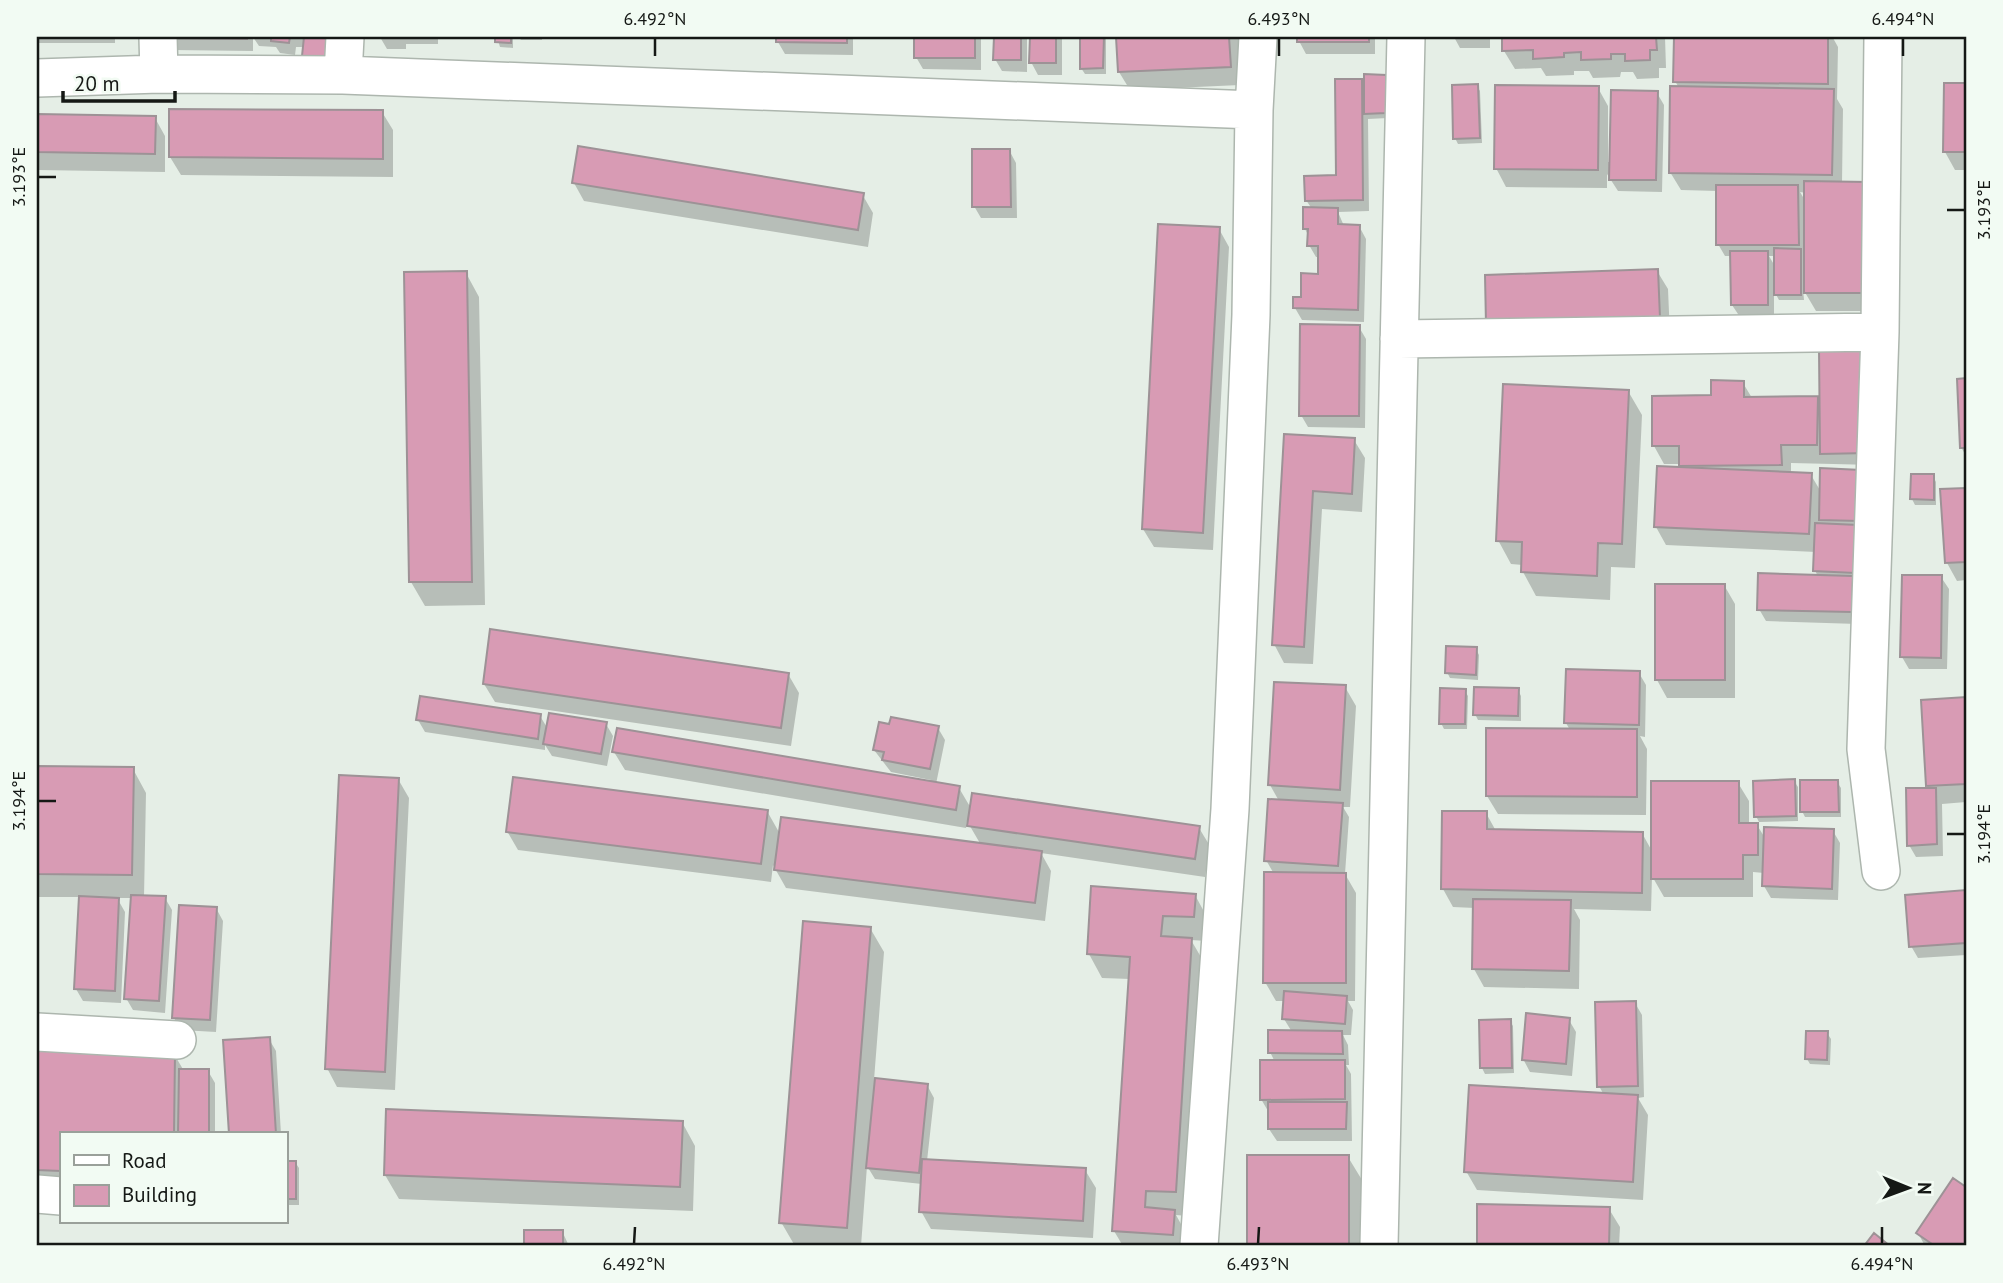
<svg xmlns="http://www.w3.org/2000/svg" width="2003" height="1283" font-family="'PT Sans',sans-serif">
<style>
.shadow{fill:#0003;fill-rule:evenodd}
.building{fill:#d89bb4;stroke:#9d9296;stroke-width:2}
.lines{fill:none;stroke-linecap:round;stroke-linejoin:round}
.minor-casing{stroke:#adb6ae;stroke-width:40}
.minor{stroke:#fff;stroke-width:37}
.ticks{fill:none;stroke:#151815;stroke-width:2.5}
.neatline{fill:none;stroke:#151815;stroke-width:2.5}
.ticks-label{font-size:18px;text-anchor:middle;fill:#151815}
</style>
<rect width="100%" height="100%" fill="#e5eee6"/>
<path class="shadow" d="M37 37H115V43H37Z
M165 37H253V51L172 50Z
M253 37H355L311 68 304 55V47H296L295 55 280 53 276 47 259 46Z
M380 37H438V44H406V49H387Z
M497 37H513V48L500 47Z
M519 37H542V40H521Z
M778 37H853V55L785 54 778 42Z
M916 37H981V70L923 69 916 57Z
M995 37H1027V72L1002 71 995 59Z
M1031 37H1062V75H1038L1031 62Z
M1082 37H1106V74H1085L1081 68Z
M1118 37H1238L1240 85 1130 90 1119 72Z
M1299 37H1375V54H1306L1299 41Z
M1454 37H1490V48H1460Z
M1504 37H1665L1666 68H1659V78L1637 79 1633 72H1621L1620 77 1593 78 1589 71H1574V75L1546 76 1541 68 1515 69 1504 51Z
M1676 37H1836L1833 38 1838 47 1837 99 1843 109 1842 183 1877 311H1816L1803 289 1804 300H1779L1774 291V317H1740L1732 305V256H1725L1718 244V191L1681 190 1670 172 1679 88 1675 81ZM1800 192 1806 193V202ZM1769 256H1776V268Z
M1385 76 1388 82V118L1368 119 1369 211 1338 212 1344 226H1359L1366 239 1364 322 1302 320 1295 308 1319 276 1320 257H1316L1309 245V237L1305 229 1312 209 1306 200 1338 177 1361 80 1366 90Z
M1945 85H1966V170H1955L1945 152Z
M1477 86 1480 91 1482 143 1458 144 1455 138Z
M1598 88 1608 106V162H1611L1657 93 1664 105 1662 192 1618 191 1607 174V188L1506 187 1496 168Z
M382 112 393 130V177L181 175 170 157Z
M37 116 155 118 165 136V172L37 170Z
M1009 150 1016 163 1017 218H981L974 206Z
M574 183 862 194 873 213 868 247 584 201Z
M1219 229 1229 247 1213 550 1154 547 1143 529Z
M1657 271 1668 289 1670 336 1499 341Z
M466 273 479 297 485 605 425 606 411 582Z
M1359 327 1366 339 1365 428 1308 427 1301 415Z
M1958 380H1966V456L1961 447Z
M1743 383 1752 398H1817L1822 406 1875 465 1791 463V474L1811 475 1821 492 1860 472 1858 624 1766 621 1759 609 1818 577 1815 570 1816 552 1666 545 1656 527 1682 469 1680 464H1664L1654 446 1713 397Z
M1628 391 1642 415 1635 568 1611 567 1610 600 1536 596 1523 572V565L1511 564 1498 540Z
M1286 435 1354 440 1365 458 1362 512 1322 509 1313 664 1284 663 1274 644Z
M1933 476 1936 482V505H1915L1912 499Z
M1966 489V580L1957 581 1947 563 1942 491Z
M1941 577 1949 589 1947 669H1909L1902 657Z
M1724 585 1735 604V698H1667L1657 680Z
M1476 649 1479 655 1478 680 1450 678 1447 672Z
M1639 673 1646 685 1645 737 1640 736 1647 749 1646 815 1498 814 1487 796V730H1570L1566 723Z
M788 674 799 693 791 746 495 702 484 684Z
M1345 687 1356 706 1350 807H1343L1349 817 1345 874 1356 893 1355 1001H1348L1353 1010 1351 1035H1343L1348 1045 1349 1065H1346L1351 1074 1352 1141H1277L1269 1129 1268 1111 1261 1099 1275 1062 1270 1052 1292 1032 1284 1019 1285 1001H1276L1265 982 1274 874 1266 860 1279 801 1270 785Z
M1518 690 1521 696V721L1478 720 1475 714Z
M1465 691 1468 696 1467 729H1444L1441 723Z
M1966 699V802L1942 804 1943 856 1916 857 1909 845 1930 789 1927 786 1923 702Z
M540 716 548 729 606 724 613 736 607 766 552 756 545 745V750L425 732 418 720Z
M938 728 945 740 936 784 959 788 972 810 1199 828 1210 846 1205 877 1041 853 1051 871 1045 921 786 888 773 865 771 882 518 850 507 831 767 811 780 834 981 845 967 821 966 828 625 770 614 752 930 783 931 780 891 772 874 750Z
M37 767 133 769 146 793 144 897 165 898 172 910 165 1013 133 1010 126 998 132 898H117L125 912 121 1003 83 1001 76 989 81 897H37Z
M398 779 409 798 395 1090 337 1087 327 1068Z
M1794 781 1798 787V821L1759 822 1756 816Z
M1837 782 1841 788V817H1805L1802 811Z
M1738 783 1749 801V825H1757L1765 838 1833 831 1840 843 1838 900 1771 898 1764 886V873L1753 872V897H1664L1652 876 1651 911 1574 909 1580 920 1579 989 1484 987 1474 969 1475 908 1453 907 1443 889 1486 813 1496 831 1642 833 1653 853Z
M1966 892V955L1918 958 1911 946 1907 897Z
M1195 895 1208 919 1207 941 1191 940 1205 964 1188 1216 1176 1215 1187 1235V1246H1123L1114 1231 1130 979 1102 978 1089 954Z
M216 908 223 921 216 1032 181 1030 174 1018Z
M870 928 884 952 874 1080 927 1085 934 1098 927 1161 1085 1170 1096 1188 1093 1238 931 1229 921 1211 922 1184 875 1179 867 1166 861 1246H795L781 1222Z
M1635 1003 1642 1015 1644 1097 1638 1098 1648 1115 1643 1200 1477 1190 1466 1171 1604 1095 1599 1086Z
M1569 1020 1576 1032 1572 1076 1530 1072 1523 1059Z
M1510 1021 1513 1026 1514 1073 1485 1074 1482 1068Z
M1827 1033 1831 1039 1830 1065 1810 1064 1807 1059Z
M269 1039 276 1051 281 1134H231L225 1042Z
M37 1051 174 1054 184 1071H208L215 1083V1134H61V1194L37 1193Z
M682 1122 695 1146 693 1211 399 1199 385 1175Z
M1249 1157H1348L1362 1180V1246H1249Z
M295 1162 299 1168V1205H285V1163Z
M1954 1180 1966 1189V1246H1925L1918 1233Z
M1479 1206 1609 1209 1620 1227 1619 1246H1478Z
M562 1231 569 1246H525V1232Z"/>
<path class="building" d="M163 37H247V39L163 38Z
M271 37H290L289 43 271 41Z
M304 37H337L336 58 302 56Z
M495 37H511V43L495 42Z
M776 37H847V43L776 42Z
M914 37H975V58H914Z
M994 37H1021V60H993Z
M1030 37H1056V63H1029Z
M1080 37H1104L1103 68 1080 69Z
M1116 37H1229L1231 67 1118 72Z
M1297 37H1369V42H1297Z
M1502 37H1656L1657 50H1650V60L1625 61V54H1611V59L1581 60V52L1564 53V57L1533 59V50L1502 51Z
M1674 37H1828V84L1673 82Z
M1364 74 1386 75V113L1364 114Z
M1335 79H1362L1363 200 1305 201 1304 176 1336 175Z
M1944 83H1966V152H1943Z
M1478 84 1480 138 1453 139 1452 85Z
M1495 85 1599 86 1598 170 1494 169Z
M1670 86 1834 89 1832 175 1669 173Z
M1611 90 1658 91 1656 180H1609Z
M169 109 383 110V159L169 157Z
M37 114 156 116 155 154 37 152Z
M578 146 864 193 858 230 572 183Z
M972 149H1010L1011 207H972Z
M1804 181 1868 182V293H1804Z
M1716 185H1798L1799 245H1716Z
M1303 207 1338 208V224L1360 225 1358 310 1293 308V297H1301V273L1318 274V246H1307L1308 229H1303Z
M1158 224 1220 227 1203 533 1142 529Z
M1774 248 1801 249V295H1774Z
M1730 251H1768V305H1731Z
M1658 269 1660 318 1486 324 1485 275Z
M467 271 472 582H409L404 272Z
M1300 324 1360 325 1359 416H1299Z
M1819 348H1867L1868 453 1820 454Z
M1966 378V448H1960L1957 379Z
M1711 380 1744 381V397L1818 396 1817 445H1781L1782 465 1679 466V446H1652V396L1711 395Z
M1503 384 1629 390 1622 544 1598 543 1597 576 1521 572 1522 542 1496 541Z
M1284 434 1355 438 1352 494 1313 491 1304 647 1272 645Z
M1657 466 1812 473 1809 534 1654 527Z
M1820 468 1861 470 1860 521 1819 520Z
M1911 474H1934V500L1910 499Z
M1966 488V562L1945 563 1940 489Z
M1815 523 1858 525 1855 573 1813 571Z
M1758 573 1853 576 1852 612 1757 610Z
M1902 575H1942L1941 658 1900 657Z
M1655 584H1725V680H1655Z
M490 629 789 673 781 728 483 684Z
M1446 646 1477 647 1476 675 1445 673Z
M1566 669 1640 671 1639 725 1564 723Z
M1274 682 1346 685 1340 790 1268 785Z
M1474 687 1519 688 1518 716 1473 715Z
M1440 688 1466 689 1465 724H1439Z
M420 696 541 714 538 739 416 720Z
M1966 697V784L1926 786 1921 700Z
M549 713 607 722 601 754 543 744Z
M891 717 939 726 930 769 882 760 884 752 873 750 879 722 889 724Z
M617 728 960 786 956 810 612 752Z
M1486 728 1637 729V797L1486 796Z
M37 766 134 767 132 875 37 874Z
M339 775 399 778 385 1072 325 1069Z
M513 777 768 810 761 864 506 832Z
M1795 779 1796 816 1754 817 1753 781Z
M1800 780H1838L1839 812H1800Z
M1651 781H1739V823H1758V855H1743V879H1651Z
M1906 788H1936L1937 844 1907 846Z
M972 793 1200 826 1195 859 967 826Z
M1268 799 1343 803 1338 866 1264 861Z
M1442 811H1487V829L1643 832 1642 893 1441 889Z
M781 817 1042 851 1035 903 774 870Z
M1764 827 1834 829 1832 889 1762 886Z
M1264 872 1346 873V983H1263Z
M1091 886 1196 894 1194 917 1163 916 1161 936 1192 938 1176 1192 1146 1191 1145 1207 1175 1210 1173 1235 1112 1231 1130 957 1087 954Z
M1966 890V943L1909 947 1905 895Z
M131 895 166 896 159 1001 124 999Z
M79 896 119 898 115 991 74 989Z
M1473 899 1571 900 1569 971 1472 969Z
M179 905 217 907 210 1020 172 1018Z
M803 921 871 927 847 1228 779 1223Z
M1284 991 1347 996 1345 1024 1282 1019Z
M1636 1001 1638 1086 1597 1087 1595 1002Z
M1526 1013 1570 1018 1566 1064 1522 1060Z
M1511 1019 1512 1068H1480L1479 1020Z
M1268 1030 1342 1031 1343 1054 1268 1053Z
M1806 1031H1828L1827 1060 1805 1059Z
M270 1037 276 1134H229L223 1040Z
M37 1050 175 1053 174 1134H61V1171L37 1170Z
M1260 1060H1345V1099L1260 1100Z
M179 1069H209V1134H178Z
M875 1078 928 1084 919 1173 866 1168Z
M1469 1085 1638 1095 1633 1182 1464 1172Z
M1268 1102H1347L1346 1129H1268Z
M386 1109 683 1121 680 1187 384 1175Z
M1247 1155H1349V1246H1247Z
M922 1159 1086 1168 1083 1221 919 1212Z
M285 1161H296V1199H285Z
M1953 1178 1966 1187V1246H1935L1916 1233Z
M1477 1204 1610 1207 1609 1246H1477Z
M524 1230H563V1246H524Z
M1874 1233 1890 1246H1864Z"/>
<g class="lines">
<g class="minor-casing">
<path id="minor" d="M158 37 159 74
M343 75 345 37
M37 78 159 74 343 75 1254 110
M1399 339 1880 332
M1881 871 1866 749 1880 332 1883 37
M37 1032 177 1040
M37 1194 61 1196
M1199 1246 1230 809 1251 315 1254 110 1258 37
M1379 1246 1406 37"/>
</g>
<use href="#minor" class="minor"/>
</g>
<path class="ticks" d="M655 56V38M1279 56V38M1903 56V38M38 177H56M1947 210H1965M38 801H56M1947 834H1965M634 1244 635 1227M1258 1244 1259 1227M1882 1244V1227"/>
<rect width="2003" height="1283" fill="none" stroke="#f2fbf3" stroke-width="77"/>
<rect x="60" y="1132" width="228" height="91" fill="#f2fbf3" stroke="#9aa09a" stroke-width="2"/>
<rect x="74" y="1155" width="35" height="10" fill="#ffffff" stroke="#9aa09a" stroke-width="2"/>
<text x="122" y="1168" font-size="21" fill="#151815">Road</text>
<rect x="74" y="1185" width="35" height="21" fill="#d89bb4" stroke="#9aa09a" stroke-width="2"/>
<text x="122" y="1202" font-size="21" fill="#151815">Building</text>
<g transform="translate(1908 1188) rotate(91)" stroke="#f2fbf3" stroke-width="5" paint-order="stroke">
<path d="M0-5L12 26L0 18L-12 26Z" fill="#151815"/>
<text y="-10" font-size="19" font-weight="bold" text-anchor="middle" fill="#151815">N</text>
</g>
<path d="M63 91v10h112v-10" fill="none" stroke="#151815" stroke-width="3.5"/>
<text x="74" y="91" font-size="21" fill="#151815" stroke="#f2fbf3" stroke-width="5" paint-order="stroke">20 m</text>
<rect x="38" y="38" width="1927" height="1206" class="neatline"/>
<g class="ticks-label">
<text x="655" y="25">6.492°N</text>
<text x="1279" y="25">6.493°N</text>
<text x="1903" y="25">6.494°N</text>
<text transform="translate(19 177) rotate(-90)" y="6">3.193°E</text>
<text transform="translate(1984 210) rotate(-90)" y="6">3.193°E</text>
<text transform="translate(19 801) rotate(-90)" y="6">3.194°E</text>
<text transform="translate(1984 834) rotate(-90)" y="6">3.194°E</text>
<text x="634" y="1270">6.492°N</text>
<text x="1258" y="1270">6.493°N</text>
<text x="1882" y="1270">6.494°N</text>
</g>
</svg>
